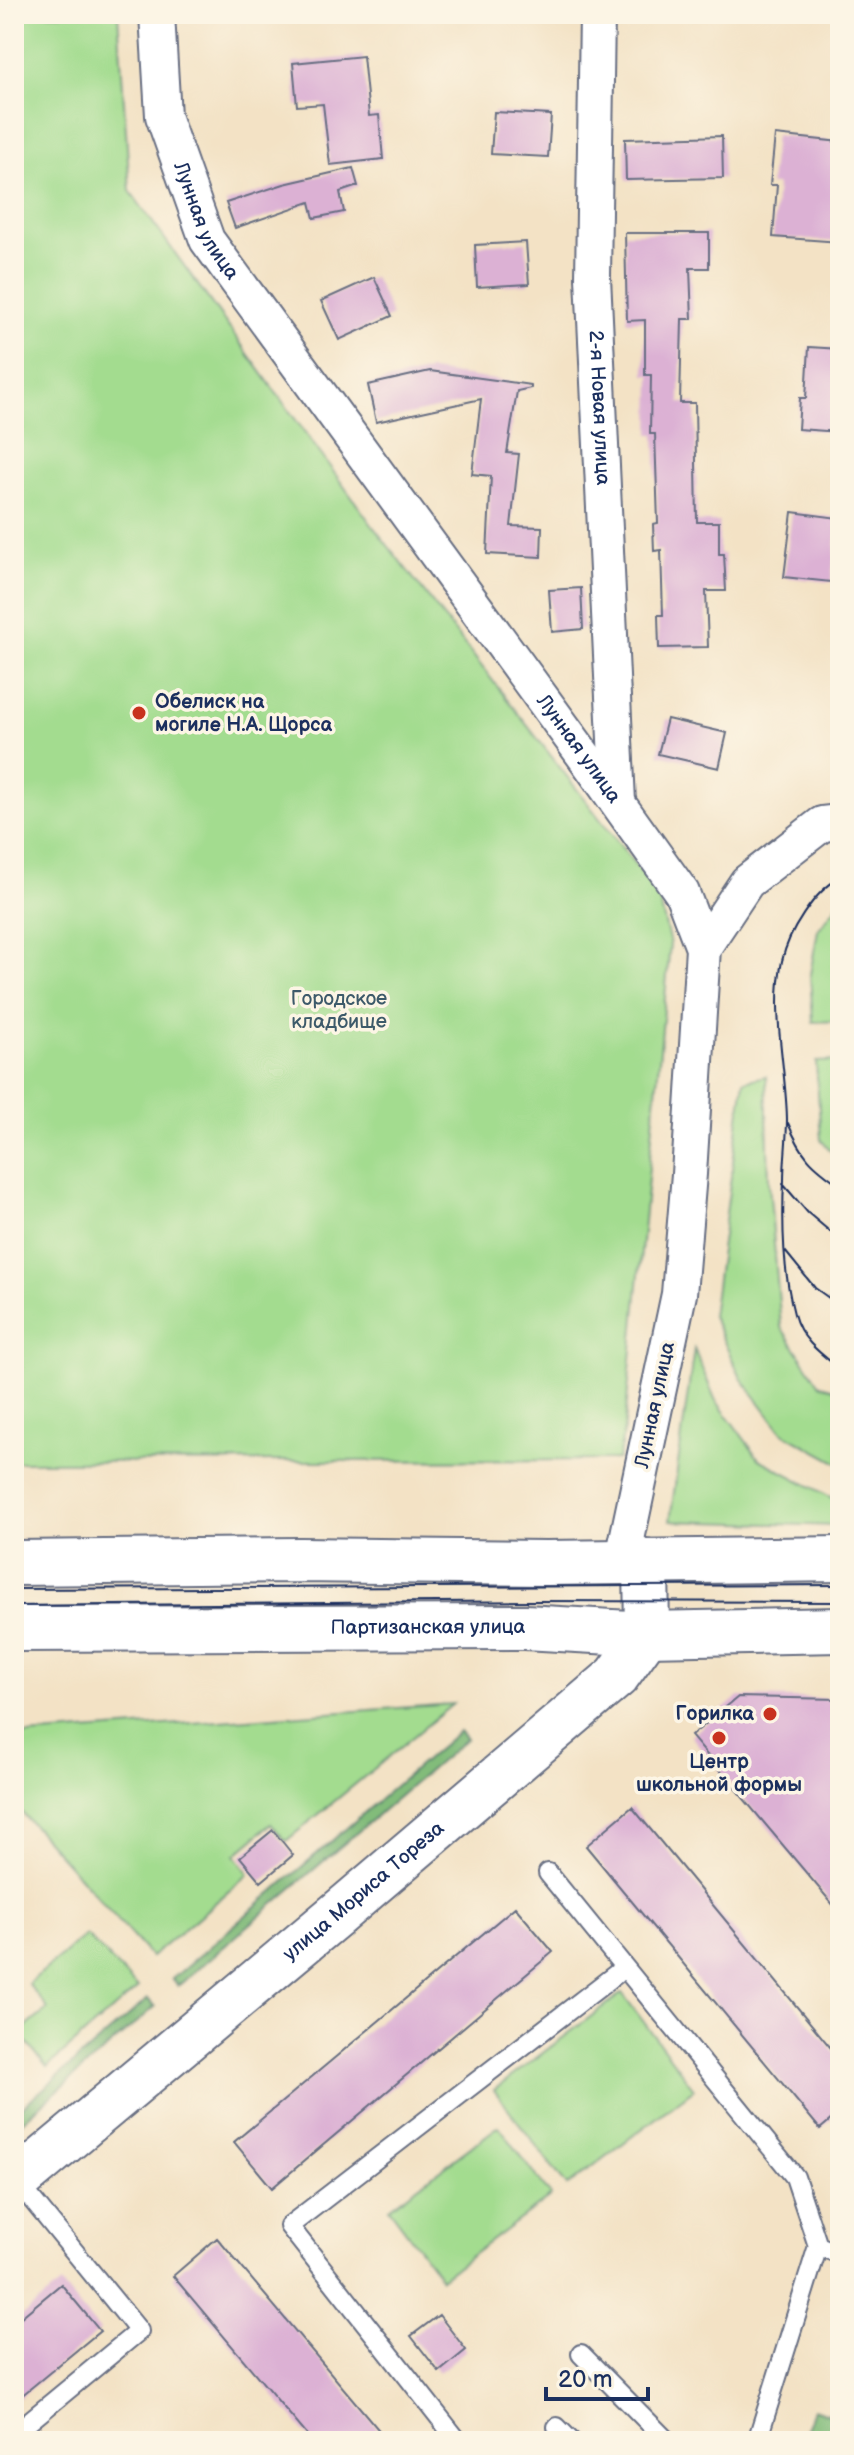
<svg xmlns="http://www.w3.org/2000/svg" width="854" height="2455" font-family="'Balsamiq Sans',sans-serif">
<style>
.green{fill:#a3dc8f;stroke:#5f8676;stroke-width:2}
.forest{fill:#82bc7a;stroke:#4e766c;stroke-width:2}
.building{fill:#dcb1d4}
.lines{fill:none;stroke-linecap:round;stroke-linejoin:round}
.service-casing{stroke:#676e82;stroke-width:22}
.minor-casing{stroke:#676e82;stroke-width:38}
.tertiary-casing{stroke:#676e82;stroke-width:48}
.secondary-casing{stroke:#676e82;stroke-width:48}
.service{stroke:#fff;stroke-width:18}
.minor{stroke:#fff;stroke-width:34}
.tertiary{stroke:#fff;stroke-width:44}
.secondary{stroke:#fff;stroke-width:44}
.tram{stroke:#1b2f5e;stroke-width:2}
.poi-dot{fill:#c8321e;stroke:#fcf5e5;stroke-width:3}
.labels{text-anchor:middle;dominant-baseline:central;stroke-width:7;stroke-linejoin:round;paint-order:stroke}
.street-label{font-size:20px;fill:#1b2f5e;stroke:#fcf5e5}
.poi-label{font-size:20px;font-weight:bold;fill:#1b2f5e;stroke:#fcf5e5;text-anchor:start}
.park-label{font-size:20px;fill:#3d5a6a;stroke:#fcf5e5}
</style>
<rect width="100%" height="100%" fill="#fcf5e5"/>
<filter id="ink" filterUnits="userSpaceOnUse"><feTurbulence type="fractalNoise" baseFrequency=".0125" numOctaves="2"/><feDisplacementMap in="SourceGraphic" scale="16" xChannelSelector="R" yChannelSelector="G"/><feConvolveMatrix kernelMatrix="1 2 1 2 8 2 1 2 1" color-interpolation-filters="sRGB"/></filter>
<filter id="wash" filterUnits="userSpaceOnUse"><feTurbulence type="fractalNoise" baseFrequency=".006" numOctaves="4" result="noise"/><feDisplacementMap in="SourceGraphic" scale="32" xChannelSelector="R" yChannelSelector="G"/><feGaussianBlur stdDeviation="1.8" result="paint"/><feColorMatrix in="noise" values="0 0 0 0 0 0 0 0 0 0 0 0 0 0 0 0 0 1.4 0 .05"/><feComposite in="paint" operator="in"/></filter>
<g filter="url(#wash)">
<rect width="100%" height="100%" fill="#f3e2c5"/>
<path class="green" d="M14 14H118L130 191 372 525 658 894 670 944 625 1423 618 1460 14 1462Z
M840 901V1021L813 1022 810 974 818 930Z
M840 1061V1161L821 1140 816 1062Z
M766 1076 769 1184 781 1327 819 1384 840 1391V1464L783 1433 741 1378 712 1316 744 1081Z
M694 1349 715 1399 759 1459 840 1502V1526L670 1521Z
M453 1704 286 1841 271 1824 235 1855 249 1874 151 1957 14 1804V1736Z
M86 1935 138 1988 47 2067 19 2033 48 2009 28 1984Z
M622 1993 694 2089 567 2186 494 2090Z
M499 2126 551 2196 441 2278 389 2208Z"/>
<path class="forest" d="M459 1731 466 1739 178 1986 172 1979Z
M148 1999 155 2007 14 2128V2114Z
M813 2409 840 2418V2441H802Z"/>
<g id="blocks">
<path class="building" d="M363 56 369 116 379 115 383 159 330 165 323 104 297 106 293 63Z
M494 112 551 115 548 157 491 154Z
M775 135 840 142V242L773 237 777 185H770Z
M722 136 723 178 626 180 625 139Z
M353 168 358 186 340 192 344 212 314 218 310 202 235 228 226 203 284 184Z
M625 233H709V268H690L692 319H682L680 403H695L697 522H719V554H724L726 591H706L708 647 659 648 658 615H663L661 550 654 551 653 524 658 523 655 434H650L651 375H645V320L627 321Z
M526 242 529 284 477 287 475 245Z
M374 277 392 316 339 340 321 301Z
M809 347 840 349V432L798 429 800 398H806Z
M430 371 531 385V388L517 391 507 453 519 454 511 526 542 527 541 557 487 554 491 476 472 474 481 399 376 422 368 385Z
M792 512 839 518 831 582 784 577Z
M581 588 583 629 552 632 549 590Z
M667 719 727 733 719 768 658 754Z
M738 1697 840 1699V1913L691 1736Z
M632 1807 840 2059V2112L820 2129 586 1846Z
M273 1830 293 1855 261 1882 240 1857Z
M515 1907 553 1952 272 2188 234 2142Z
M217 2238 388 2441H312L173 2276Z
M61 2284 100 2331 14 2402V2323Z
M439 2315 466 2350 439 2372 411 2336Z"/>
</g>
</g>
<g filter="url(#ink)">
<use href="#blocks" fill-opacity="0" stroke="#676e82" stroke-width="2"/>
<g class="lines">
<g class="service-casing">
<path id="service" d="M548 1873 795 2177 818 2246 757 2441
M818 2246 840 2254
M581 2354 667 2441
M557 2427 571 2441
M14 2434 139 2331 17 2181
M458 2441 289 2226 624 1968"/>
</g>
<g class="minor-casing">
<g id="minor">
<path id="s1" d="M157 14 163 116 207 240 587 760 682 893 703 948 689 1174 679 1294 626 1544 646 1561"/>
<path id="s2" d="M597 14 593 277 618 802"/>
<path d="M703 948 747 882 822 824 840 822"/>
</g>
</g>
<g class="tertiary-casing">
<g id="tertiary">
<path d="M14 1563 300 1560 546 1563 840 1559"/>
<path id="s3" d="M14 1629 525 1627 647 1634 840 1630"/>
</g>
</g>
<g class="secondary-casing">
<g id="secondary">
<path id="s4" d="M14 2184 335 1916 617 1676 647 1634 646 1561"/>
</g>
</g>
<use href="#service" class="service"/>
<use href="#minor" class="minor"/>
<use href="#tertiary" class="tertiary"/>
<use href="#secondary" class="secondary"/>
<path class="tram" d="M840 878C814 891 788 933 782 961 771 1012 786 1067 787 1119 787 1139 784 1160 784 1180 782 1224 783 1272 794 1314 800 1339 821 1354 840 1369
M788 1123C802 1156 811 1165 840 1185
M783 1184 808 1213 840 1240
M785 1251 815 1288 840 1306
M14 1589 840 1585
M14 1606 533 1601 840 1602"/>
</g>
</g>
<g class="poi-dot">
<circle cx="139" cy="713" r="8"/>
<circle cx="770" cy="1714" r="8"/>
<circle cx="719" cy="1738" r="8"/>
</g>
<g class="labels">
<g class="street-label">
<text stroke="none"><textPath href="#s1" startOffset="216">Лунная улица</textPath></text>
<text stroke="none"><textPath href="#s2" startOffset="394">2-я Новая улица</textPath></text>
<text stroke="none"><textPath href="#s1" startOffset="864">Лунная улица</textPath></text>
<text transform="translate(655 1405) rotate(-78)">Лунная улица</text>
<text stroke="none"><textPath href="#s3" startOffset="414">Партизанская улица</textPath></text>
<text stroke="none"><textPath href="#s4" startOffset="456">улица Мориса Тореза</textPath></text>
</g>
<g class="poi-label">
<text x="155" y="702">Обелиск на<tspan x="155" dy="23">могиле Н.А. Щорса</tspan></text>
<text x="754" y="1714" text-anchor="end">Горилка</text>
<text x="719" y="1762" text-anchor="middle">Центр<tspan x="719" dy="23">школьной формы</tspan></text>
</g>
<g class="park-label">
<text x="339" y="999">Городское<tspan x="339" dy="23">кладбище</tspan></text>
</g>
</g>
<rect width="854" height="2455" fill="none" stroke="#fcf5e5" stroke-width="48"/>
<path d="M546 2387v12h102v-12" fill="none" stroke="#1b2f5e" stroke-width="4"/>
<text x="558" y="2387" font-size="24" fill="#1b2f5e" stroke="#fcf5e5" stroke-width="6" paint-order="stroke">20 m</text>
</svg>
